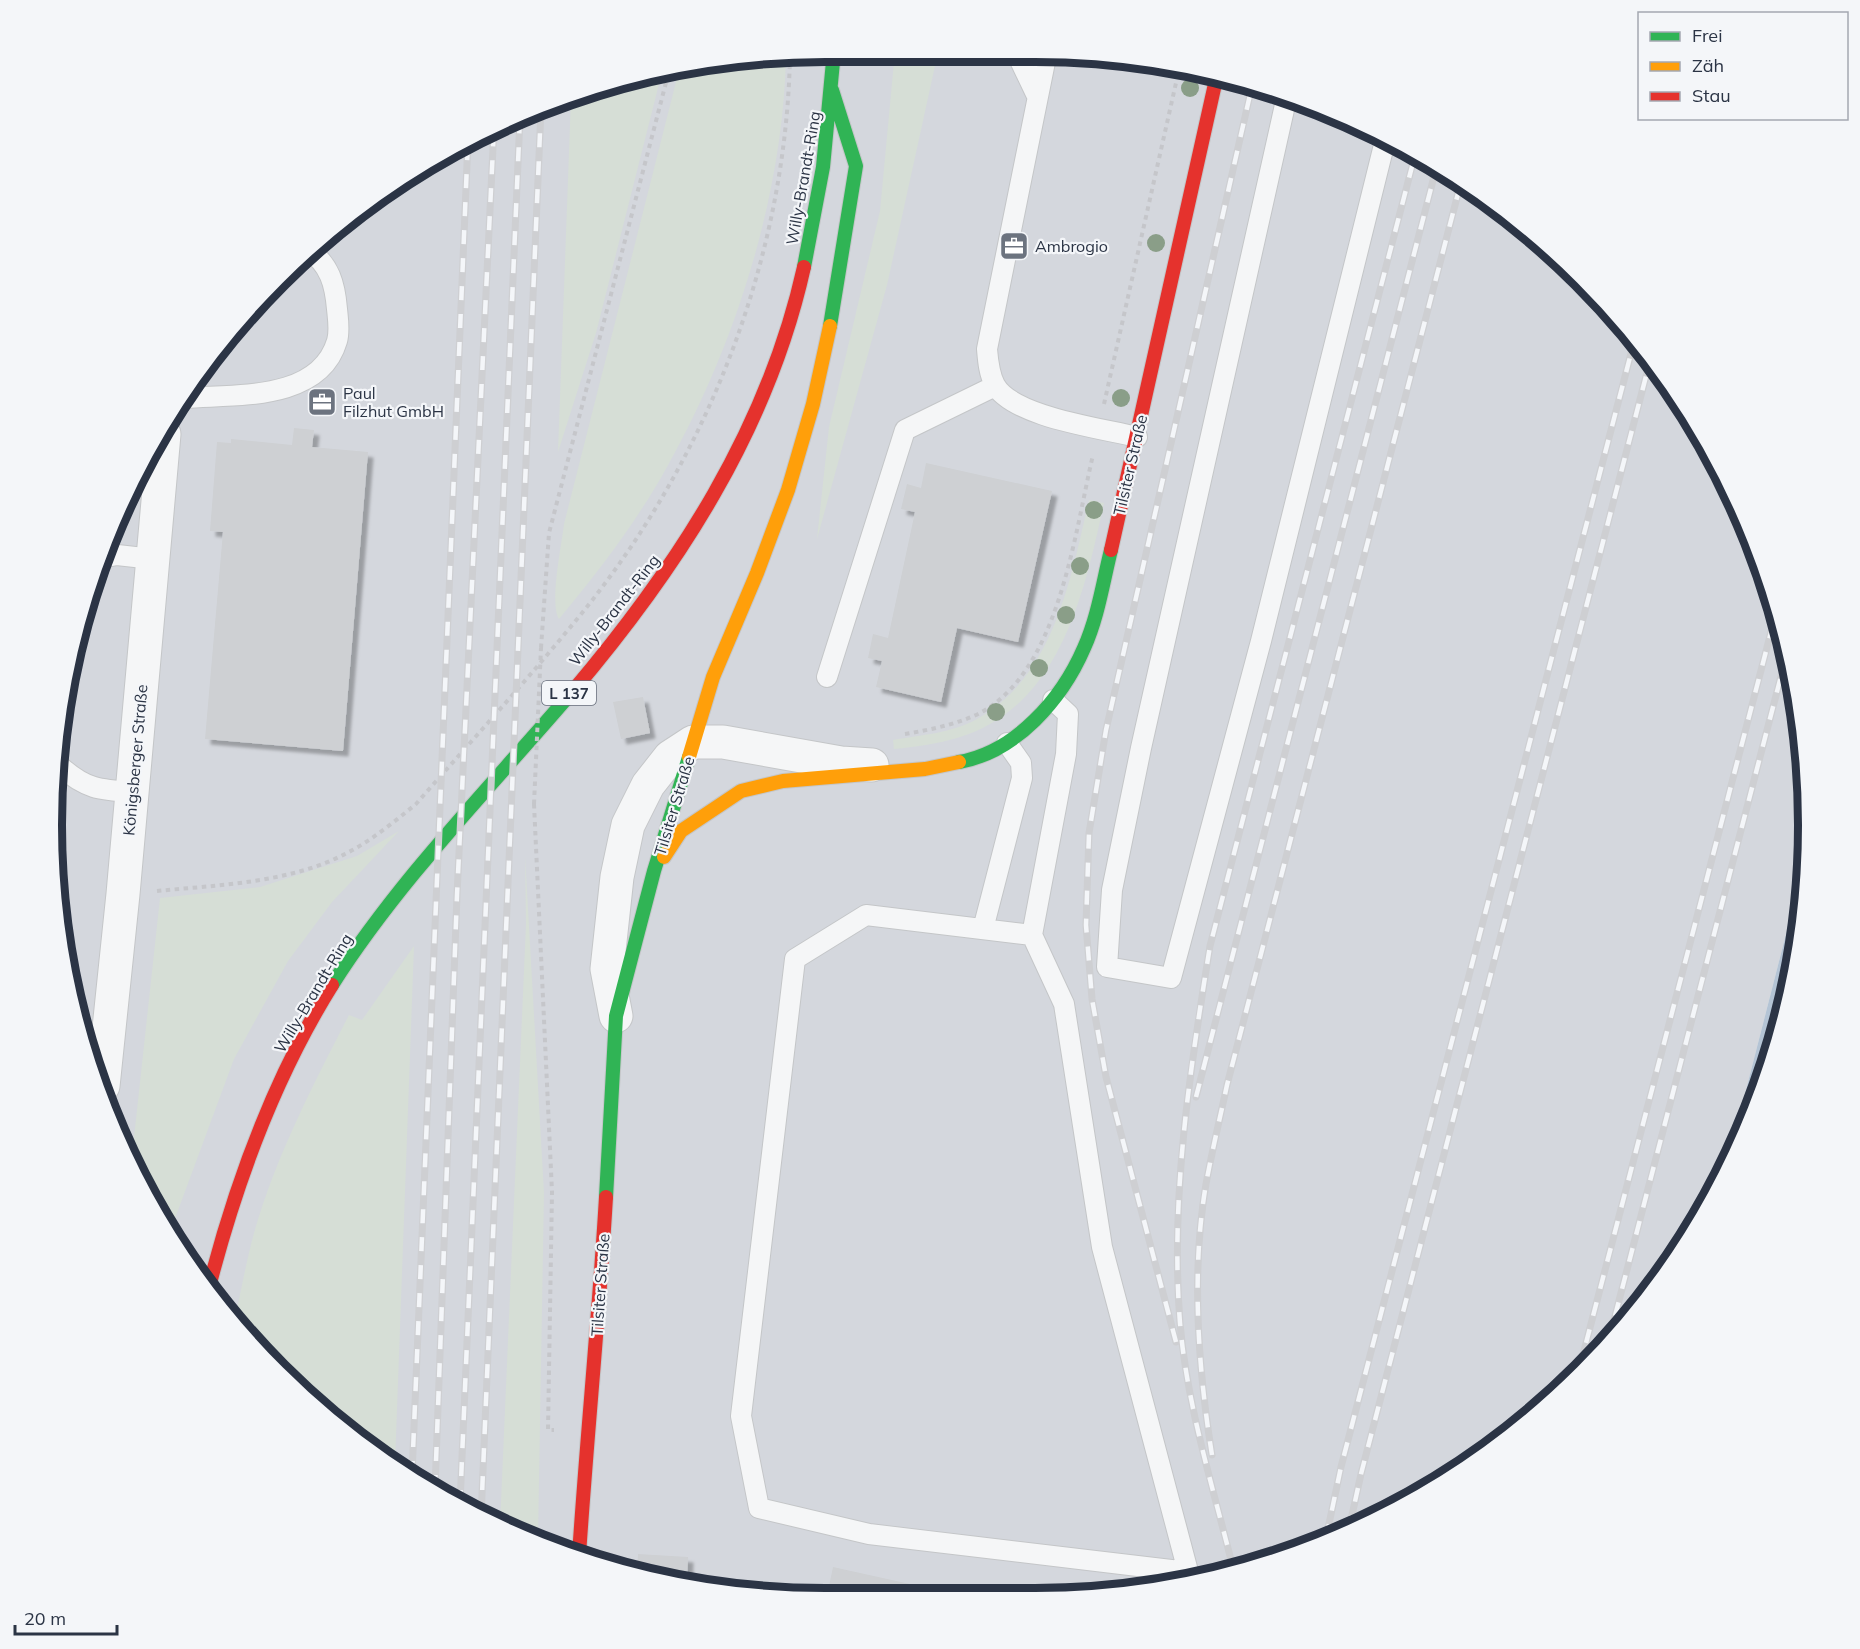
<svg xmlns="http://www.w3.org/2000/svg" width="1860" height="1649" font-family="Mulish,sans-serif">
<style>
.built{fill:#d4d7dd}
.green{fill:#d6ded6}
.water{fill:#b4c4d5}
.building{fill:#ced0d3;filter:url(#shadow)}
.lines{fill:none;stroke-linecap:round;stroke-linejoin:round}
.lane-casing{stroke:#c4c6c8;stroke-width:22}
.street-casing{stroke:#c4c6c8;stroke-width:35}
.fast-casing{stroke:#c4c6c8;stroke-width:16}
.slow-casing{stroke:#c4c6c8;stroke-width:16}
.jam-casing{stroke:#c4c6c8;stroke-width:16}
.path{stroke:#c5c6ca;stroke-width:4;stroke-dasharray:4.5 4.5;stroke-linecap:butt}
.lane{stroke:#f5f6f7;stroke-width:20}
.street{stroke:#f5f6f7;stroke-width:33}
.fast{stroke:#30b455;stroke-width:14}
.slow{stroke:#ff9f0a;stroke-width:14}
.jam{stroke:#e5322d;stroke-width:14}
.rail-casing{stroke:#cecfd2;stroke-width:7}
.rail{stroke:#f4f6f9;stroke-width:4.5;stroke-dasharray:14;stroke-linecap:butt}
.path-bridge{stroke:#c5c6ca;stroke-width:4;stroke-dasharray:4.5 4.5;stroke-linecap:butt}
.tree{fill:#8a9e88}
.labels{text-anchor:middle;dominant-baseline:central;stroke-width:4.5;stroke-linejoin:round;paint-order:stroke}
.shield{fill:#f4f6f9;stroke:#676e7b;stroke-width:1.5}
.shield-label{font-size:15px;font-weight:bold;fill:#2b3445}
.street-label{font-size:16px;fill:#2b3445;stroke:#f4f6f9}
.poi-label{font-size:16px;fill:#2b3445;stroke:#f4f6f9;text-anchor:start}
.rim{fill:none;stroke:#2b3445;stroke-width:8}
</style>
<defs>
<filter id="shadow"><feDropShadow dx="5.5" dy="5.5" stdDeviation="1.5" flood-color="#0004"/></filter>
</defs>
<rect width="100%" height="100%" fill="#e6e8ea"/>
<path class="built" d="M825 51 1086 53 1186 66 1331 110 1423 155 1546 243 1649 354 1729 483 1783 624 1807 774 1805 860 1727 1164 1706 1211 1617 1334 1507 1438 1378 1518 1236 1572 1086 1596H774L624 1572 483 1518 354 1438 243 1334 154 1211 77 1025 53 875 66 674 110 528 211 354 315 243 482 131 625 77Z"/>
<path class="green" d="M895 51 934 52 935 66 887 285 817 539 829 427 880 211Z
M786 56C783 196 735 346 667 467 637 521 599 571 559 619 549 604 562 543 564 524L679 70Z
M662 72 596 333 558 452 571 97 625 77Z
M1089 500 1104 503C1084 594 1060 708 957 738 937 744 915 747 894 749L893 740C921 735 952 733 977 719 1054 677 1071 577 1089 500Z
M399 831 332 902 288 961 234 1059 170 1232 154 1211 132 1156 160 898 260 887 357 856Z
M525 855 544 1193 538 1539 500 1525 526 924Z
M414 946 395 1464 354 1438 243 1334 234 1322C241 1292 246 1262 254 1233 276 1156 313 1085 349 1015L362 1020Z"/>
<path class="water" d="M1805 860 1802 925 1768 1073 1727 1164Z"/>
<path class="building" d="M294 428 314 430 312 447 368 452 343 751 205 739 223 532 210 531 217 442 231 443V439L292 445Z
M926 463 1052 491 1018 642 957 628 941 702 876 687 882 661 868 658 873 634 888 638 915 512 901 509 907 484 921 488Z
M643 697 650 733 621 739 613 702Z
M638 1554 688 1557 687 1582 637 1574Z
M833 1567 937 1590 936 1596H827Z"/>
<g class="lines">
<g class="lane-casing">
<path id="lane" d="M1016 52 1037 96
M1047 52 987 349C988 361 989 374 995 385 1013 417 1101 428 1137 437
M1287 96 1141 748 1112 890 1107 967 1171 978 1261 641 1386 137
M185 398C234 394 319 402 337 341 340 331 338 319 337 309 335 285 330 264 308 250
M101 558 117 555 153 559
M827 677 905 430 995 386
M60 766C85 789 100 790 132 792
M983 929 1022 778 1021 763 1007 743
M1032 935 1066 754 1068 714 1053 700
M1188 1572 869 1534 759 1508 741 1416 795 959 866 915 1032 935 1064 1004 1102 1247 1190 1579"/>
</g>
<g class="street-casing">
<path id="street" d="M616 1016 607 969 617 877 628 825 648 785 670 757 693 742H723L841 763 872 765
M103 1086 123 894 164 434"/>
</g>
<g class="fast-casing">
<path id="fast" d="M804 267 823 167 834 51
M830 326 856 166 832 90
M959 762C1016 752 1062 699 1084 648 1098 617 1103 582 1111 550
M332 985C400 878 490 788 572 692
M606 1197 616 1016 654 871 689 757"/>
</g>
<g class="slow-casing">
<path id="slow" d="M689 757 713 677 757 573 788 490 813 404 830 326
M664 857 681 831 741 791 783 781 925 769 959 762"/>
</g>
<g class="jam-casing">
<path id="jam" d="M1111 550 1217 75
M572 692C678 567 768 429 804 267
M209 1287C236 1182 274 1078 332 985
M579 1555C587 1435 599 1316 606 1197"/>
</g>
<path class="path" d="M1104 404 1180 65
M541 648 549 533 669 71
M905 734C929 730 953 725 976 715 1059 675 1074 535 1093 455
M534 804 552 1192 548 1430H554
M157 891C218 885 289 883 345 854 371 841 394 822 416 804 473 739 532 675 586 608 710 453 786 255 790 56"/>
<use href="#lane" class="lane"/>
<use href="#street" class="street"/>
<use href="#fast" class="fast"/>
<use href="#slow" class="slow"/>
<use href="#jam" class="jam"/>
<g class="rail-casing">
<path id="rail" d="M1196 1097 1437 165
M1176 1342 1106 1077 1092 999 1086 925 1089 833 1106 730 1252 86
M1608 1343 1787 653
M1579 1370 1777 609
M1212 1455C1198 1368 1191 1271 1206 1184 1212 1151 1220 1118 1227 1085L1461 182
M412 1475 468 140
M435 1489 457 895 494 127
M460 1504 520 117
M481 1518 541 109
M1349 1529 1361 1474 1651 357
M1326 1538 1341 1467 1635 338
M1234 1572C1214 1490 1187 1407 1180 1323 1170 1197 1190 1070 1210 946L1416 151"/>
</g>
<use href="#rail" class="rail"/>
<path class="path-bridge" d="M534 804 541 648"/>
</g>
<g class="tree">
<circle cx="1190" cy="88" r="9"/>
<circle cx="1156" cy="243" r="9"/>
<circle cx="1121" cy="398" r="9"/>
<circle cx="1094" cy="510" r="9"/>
<circle cx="1080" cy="566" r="9"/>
<circle cx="1066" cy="615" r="9"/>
<circle cx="1039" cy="668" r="9"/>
<circle cx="996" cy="712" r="9"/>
</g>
<defs>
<g id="office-square" transform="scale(1.5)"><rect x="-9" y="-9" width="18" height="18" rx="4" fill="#6c737f" stroke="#f4f6f9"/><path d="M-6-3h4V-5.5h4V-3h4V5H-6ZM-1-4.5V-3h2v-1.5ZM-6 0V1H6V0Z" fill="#fff"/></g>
</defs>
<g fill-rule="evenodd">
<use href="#office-square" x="1014" y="246"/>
<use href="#office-square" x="322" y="402"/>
</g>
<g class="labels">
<rect class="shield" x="542" y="681" width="54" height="24" rx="4.5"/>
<g class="shield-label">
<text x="569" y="693">L 137</text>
</g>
<g class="street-label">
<text transform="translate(803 178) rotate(-80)">Willy-Brandt-Ring</text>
<text transform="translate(1130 465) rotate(-77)">Tilsiter Straße</text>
<text transform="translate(614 610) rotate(-52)">Willy-Brandt-Ring</text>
<text transform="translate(135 760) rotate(-85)">Königsberger Straße</text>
<text transform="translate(674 806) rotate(-73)">Tilsiter Straße</text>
<text transform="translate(313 993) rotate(-59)">Willy-Brandt-Ring</text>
<text transform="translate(600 1285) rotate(-86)">Tilsiter Straße</text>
</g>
<g class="poi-label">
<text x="1035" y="246">Ambrogio</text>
<text x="343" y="393">Paul<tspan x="343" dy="18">Filzhut GmbH</tspan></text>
</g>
</g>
<path d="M0 0H1860V1649H0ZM825 62H1035A763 763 0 0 1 1798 825V825A763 763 0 0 1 1035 1588H825A763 763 0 0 1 62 825V825A763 763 0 0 1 825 62Z" fill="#f4f6f9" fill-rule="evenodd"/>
<path class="rim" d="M825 62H1035A763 763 0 0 1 1798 825V825A763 763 0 0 1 1035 1588H825A763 763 0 0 1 62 825V825A763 763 0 0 1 825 62Z"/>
<rect x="1638" y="12" width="210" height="108" fill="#f4f6f9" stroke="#a4a8b1" stroke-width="1.5"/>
<rect x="1650" y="32" width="30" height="9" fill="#30b455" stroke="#a4a8b1" stroke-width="1.5"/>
<text x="1692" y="42" font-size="18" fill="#2b3445">Frei</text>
<rect x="1650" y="62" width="30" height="9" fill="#ff9f0a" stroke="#a4a8b1" stroke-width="1.5"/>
<text x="1692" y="72" font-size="18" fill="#2b3445">Zäh</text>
<rect x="1650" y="92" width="30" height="9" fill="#e5322d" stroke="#a4a8b1" stroke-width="1.5"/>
<text x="1692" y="102" font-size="18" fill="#2b3445">Stau</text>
<path d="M15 1625v9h102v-9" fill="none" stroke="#2b3445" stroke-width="3"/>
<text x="24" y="1625" font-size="18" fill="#2b3445" stroke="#f4f6f9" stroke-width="4.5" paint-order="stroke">20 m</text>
</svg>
